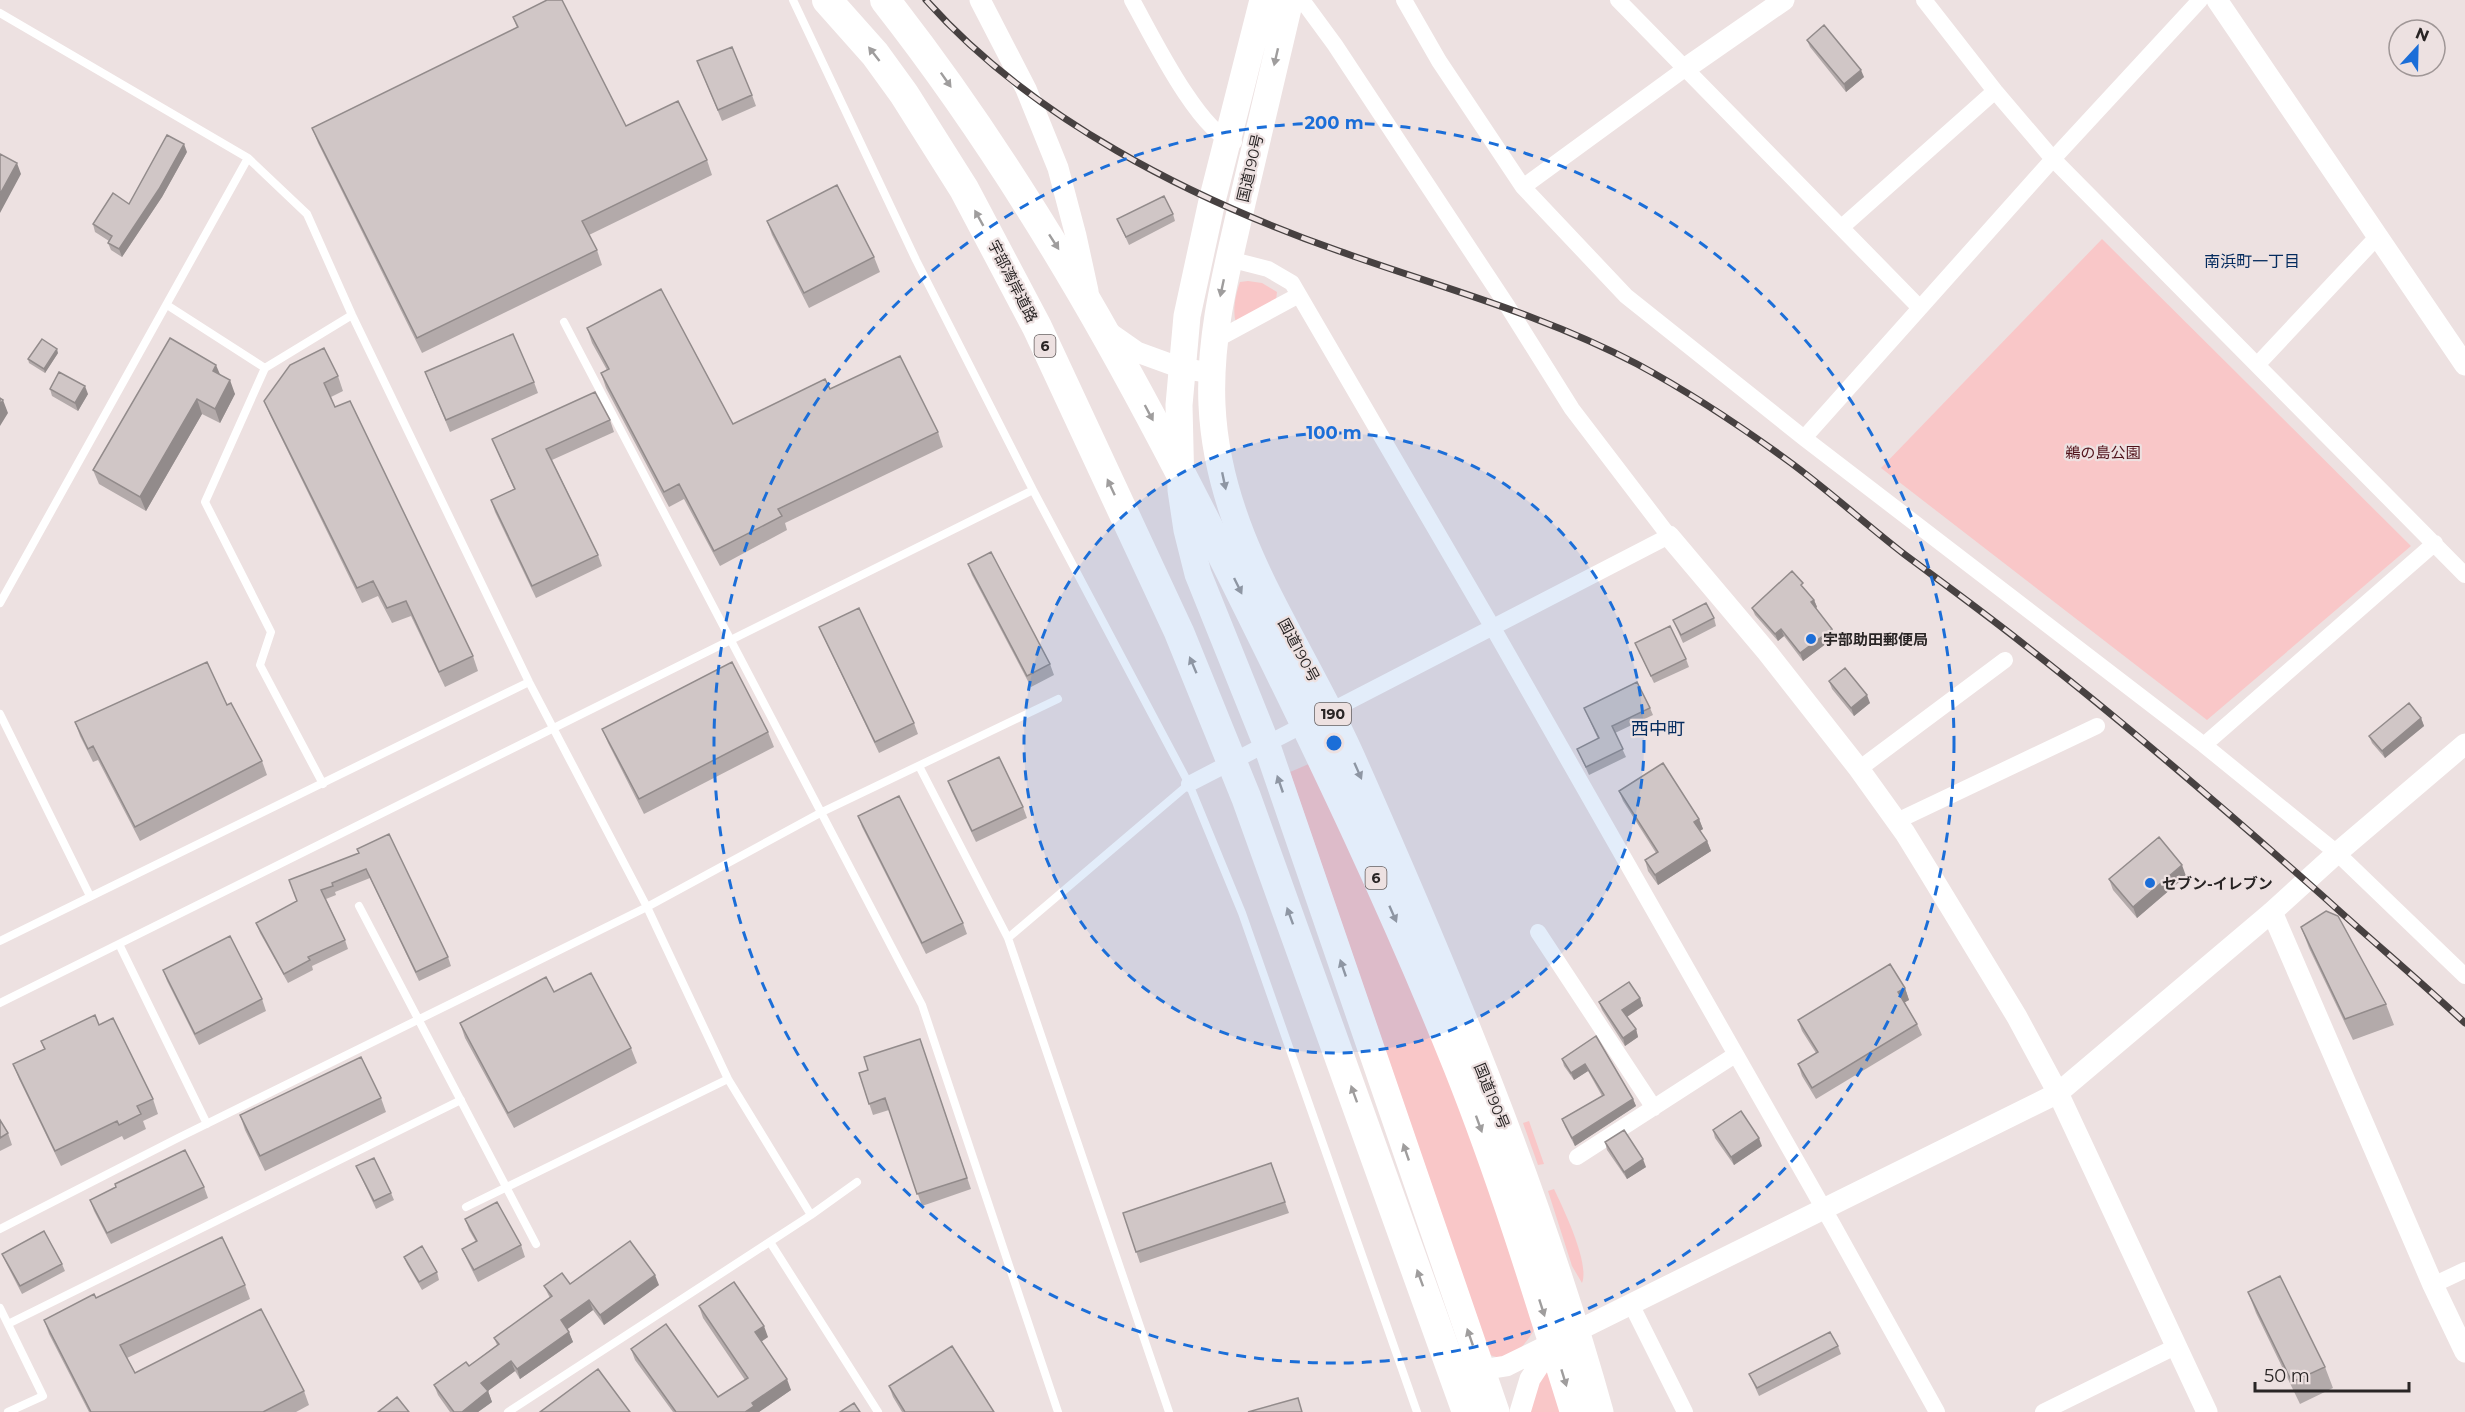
<svg xmlns="http://www.w3.org/2000/svg" width="2465" height="1412" font-family="Montserrat,'Noto Sans JP',sans-serif">
<style>
.green{fill:#f9c7c8}
.lines{fill:none;stroke-linecap:round;stroke-linejoin:round}
.service{stroke:#fff;stroke-width:8}
.minor{stroke:#fff;stroke-width:16}
.tertiary{stroke:#fff;stroke-width:21}
.trunk{stroke:#fff;stroke-width:27}
.motorway{stroke:#fff;stroke-width:30}
.rail-casing{stroke:#474141;stroke-width:7}
.rail{stroke:#ede1e1;stroke-width:4.5;stroke-dasharray:14;stroke-linecap:butt}
.wall{fill:#b3aaaa}
.shaded-wall{fill:#928b8b}
.building{fill:#d0c6c6;stroke:#928b8b;stroke-width:1.5}
.oneway{fill:#9f9d9d}
.ring{fill:none;stroke:#1b6ed8;stroke-width:3;stroke-dasharray:10 8}
.poi-dot{fill:#1b6ed8;stroke:#ede1e1;stroke-width:2}
.labels{text-anchor:middle;dominant-baseline:central;stroke-width:4.5;stroke-linejoin:round;paint-order:stroke}
.shield{fill:#ede1e1;stroke:#645d5d;stroke-width:1.5}
.shield-label{font-size:14px;font-weight:bold;fill:#292525}
.street-label{font-size:15px;fill:#292525;stroke:#ede1e1}
.park-label{font-size:15px;fill:#50121a;stroke:#ede1e1}
.poi-label{font-size:15px;font-weight:bold;fill:#292525;stroke:#ede1e1;text-anchor:start}
.neighbourhood-label{font-size:16px;fill:#042b5e;stroke:#ede1e1}
.quarter-label{font-size:18px;fill:#042b5e;stroke:#ede1e1}
.centre{fill:#1b6ed8;stroke:#ede1e1;stroke-width:3}
.ring-label{font-size:18px;text-anchor:middle;font-weight:bold;fill:#1b6ed8;stroke:#ede1e1;stroke-width:4.5;stroke-linejoin:round;paint-order:stroke}
</style>
<rect width="100%" height="100%" fill="#ede1e1"/>
<path class="green" d="M2102 239 2411 546 2207 720 1881 468Z
M1248 281 1262 283 1277 292 1276 300 1236 322C1232 311 1236 293 1240 282Z
M1311 763 1458 1095 1538 1324C1527 1341 1514 1365 1490 1355L1290 772Z
M1529 1121 1544 1164 1538 1165 1523 1123Z
M1554 1189C1563 1208 1590 1263 1582 1283L1572 1266 1548 1191Z
M1551 1360 1567 1412H1528L1531 1399Z"/>
<g class="lines">
<path class="service" d="M793 0 916 260 1033 490 1189 784 1242 913 1417 1412
M0 13 248 158 307 214 352 315 529 682 647 907 728 1079 466 1207
M167 305 265 368
M564 322 922 1005 1058 1412
M0 603 248 158
M0 714 90 896
M919 766 1008 938 1169 1412
M323 784 260 665 271 632 205 502 265 368 352 315
M359 906 536 1244
M1008 938 1189 784
M0 941 529 682
M119 944 207 1124
M0 1003 1033 490
M728 1079 811 1215
M0 1229 178 1138 647 907 822 812 1058 699
M770 1242 878 1412
M0 1308 43 1396 8 1412
M8 1324 461 1100
M508 1412 811 1215 857 1182"/>
<path class="minor" d="M1132 0C1150 32 1199 133 1234 142
M1404 0 1439 61 1523 187 1626 296 1804 438 2204 745 2337 853 2465 976
M1618 0 1920 308
M1924 0 1995 91 2053 159 2465 575
M1523 187 1686 68
M1843 226 1995 91
M1229 259 1268 269 1292 283 1493 628 1833 1225 1937 1412
M1214 341 1299 295
M2257 365 2377 237
M1804 438 2053 159 2200 0
M2204 745 2435 543
M1859 769 2005 660
M1189 784 1669 536 1572 409 1508 307 1335 45 1302 0
M1897 821 2097 726
M1538 932 1654 1108
M1577 1157 1735 1055
M2433 1285 2465 1270
M1631 1304 1685 1412
M2043 1412 2177 1346"/>
<path class="tertiary" d="M980 0 1026 89 1058 168 1076 236 1088 291
M2217 0 2465 365
M1686 68 1784 0
M1107 331 1137 352 1181 368 1211 373
M1669 536 1767 652 1859 769 1905 833 1929 872 2017 1017 2058 1093 2207 1412
M2272 912 2433 1285 2465 1352
M1469 1367 1481 1370 1506 1366 2058 1093 2272 912 2337 853 2465 744
M1520 1412 1530 1379 1553 1344"/>
<path class="trunk" d="M1263 0 1212 201 1187 316 1179 405 1181 490 1187 530 1198 574 1266 743 1496 1412
M1290 0C1273 71 1257 142 1240 212 1225 277 1209 339 1212 405 1218 539 1300 640 1352 758 1446 970 1538 1189 1600 1412"/>
<path class="motorway" d="M827 0 875 54 904 94 964 189 1037 327 1179 632 1246 797 1467 1412
M885 0C1031 186 1143 393 1247 605 1322 756 1395 909 1458 1066 1503 1179 1539 1296 1575 1412"/>
<g class="rail-casing">
<path id="rail" d="M926 0C1032 119 1191 199 1339 251 1439 287 1542 314 1637 364 1689 392 1739 425 1787 460 1827 489 1864 523 1904 554 1947 586 1990 617 2031 650 2132 729 2229 813 2325 898 2371 940 2419 980 2465 1023"/>
</g>
<use href="#rail" class="rail"/>
</g>
<path class="wall" d="M513 17 626 126 707 160 712 175 589 235 597 250 602 265 422 353 318 143 312 128 517 28Z
M1807 40 1864 77 1846 92 1810 47Z
M697 61 752 95 756 106 722 121Z
M187 152 162 197 122 257 111 250 108 243 109 241 95 232 93 224 129 204Z
M1173 214 1175 221 1129 245 1117 219Z
M767 221 874 257 880 272 809 308 772 235Z
M587 328 733 424 830 389 938 432 943 447 785 523 787 530 720 566 684 499 669 507 606 388 601 373 607 370 592 343Z
M58 353 45 373 29 363 28 359Z
M425 372 534 382 538 393 450 432Z
M220 374 235 394 220 423 202 414 146 511 99 484 93 470Z
M338 376 343 391 331 397 335 407 473 656 478 671 445 687 411 616 392 623 378 596 362 603 270 415 264 401Z
M50 389 88 394 78 411 52 396Z
M610 420 614 432 552 460 598 555 602 566 536 598 495 512 491 500 514 489 492 439Z
M968 564 1050 664 1054 675 1031 687 972 575Z
M1806 591 1814 600 1817 607 1816 608 1835 637 1803 661 1784 636 1778 641 1755 615 1752 608Z
M1714 618 1716 626 1683 643 1673 620Z
M819 627 914 723 918 734 879 753 824 638Z
M1635 643 1686 659 1689 667 1654 683Z
M1829 681 1870 703 1854 716 1832 689Z
M227 705 262 761 267 775 140 841 98 760 93 762 80 736 75 722Z
M1584 708H1650L1653 715 1615 733 1626 757 1589 775 1577 749 1598 739Z
M2421 718 2424 726 2385 758 2372 743 2369 736Z
M602 729 768 732 774 747 644 814 608 743Z
M948 781 1023 807 1027 818 976 842 952 792Z
M1619 791 1699 819 1703 829 1700 831 1707 841 1711 851 1658 885 1648 871 1645 860 1656 853 1623 801Z
M858 816 963 923 967 934 926 954 862 827Z
M358 853 448 957 451 966 419 981 370 878 335 892 336 895 326 899 345 940 348 949 312 966 313 970 288 983 260 933 256 923 297 901Z
M2186 876 2137 918 2113 890 2109 879Z
M2301 927 2386 1004 2394 1025 2353 1040 2309 948Z
M163 970 262 999 266 1011 199 1045 167 981Z
M1905 988 1909 1000 1904 1002 1917 1024 1922 1035 1816 1099 1802 1076 1798 1064 1816 1053 1802 1031 1798 1020Z
M554 992 631 1048 637 1063 514 1128 465 1038 460 1023Z
M1640 998 1643 1006 1627 1017 1636 1029 1638 1037 1625 1046 1602 1010 1599 1002Z
M99 1025 153 1099 158 1114 143 1121 146 1129 124 1140 122 1136 61 1166 19 1079 13 1064 44 1049 41 1041Z
M1596 1036 1633 1099 1636 1106 1575 1146 1565 1127 1562 1119 1602 1096 1588 1071 1574 1080 1564 1066 1562 1059Z
M920 1039 971 1189 922 1206 889 1110 873 1115 859 1073 868 1070Z
M381 1098 386 1112 265 1171 245 1130 240 1115Z
M0 1120 8 1133 12 1145 0 1151Z
M1713 1130 1762 1146 1734 1165 1715 1138Z
M1605 1142 1646 1167 1627 1179 1607 1150Z
M1271 1163 1289 1213 1140 1263 1123 1213Z
M356 1166 391 1193 394 1200 376 1209Z
M204 1187 208 1198 111 1244 94 1211 90 1200Z
M465 1219 521 1245 525 1257 478 1282 467 1260 462 1249 476 1242 469 1230Z
M2 1254 62 1264 65 1271 22 1294 5 1261Z
M404 1257 437 1272 439 1280 422 1290 407 1264Z
M570 1284 659 1285 604 1325 593 1310 567 1329 573 1342 520 1379 515 1371 488 1391 492 1402 478 1412H450L438 1395 434 1385 469 1366 497 1345 494 1338 550 1298 544 1286Z
M245 1285 250 1299 127 1358 135 1373 304 1391 309 1405 296 1412H89L49 1334 44 1320 96 1298Z
M2248 1292 2325 1367 2333 1388 2300 1404 2256 1313Z
M699 1306 768 1337 761 1342 791 1390 759 1412H673L635 1360 631 1349 718 1397 745 1380 703 1318Z
M1838 1346 1841 1354 1759 1396 1749 1374Z
M889 1386 994 1412H902L893 1397Z"/>
<path class="shaded-wall" d="M1861 70 1864 77 1846 92 1844 84Z
M184 144 187 152 162 197 122 257 119 249Z
M17 163 21 174 0 213V194Z
M57 349 58 353 45 373 44 369Z
M216 365 222 379 213 371Z
M230 380 235 394 220 423 215 409Z
M85 386 88 394 78 411 75 403Z
M197 399 202 414 146 511 140 497Z
M3 400 8 413 0 426V405Z
M1814 600 1817 607 1814 610 1811 602Z
M1781 629 1784 636 1778 641 1775 634Z
M1832 629 1835 637 1803 661 1800 653Z
M1867 695 1870 703 1854 716 1851 708Z
M2421 718 2424 726 2385 758 2382 751Z
M1699 819 1703 829 1698 832 1694 822Z
M1707 841 1711 851 1658 885 1655 875Z
M2182 865 2186 876 2137 918 2133 907Z
M1905 988 1909 1000 1902 1004 1898 992Z
M1640 998 1643 1006 1625 1018 1622 1010Z
M1636 1029 1638 1037 1625 1046 1623 1038Z
M1585 1064 1588 1071 1574 1080 1571 1073Z
M1633 1099 1636 1106 1575 1146 1572 1138Z
M1759 1138 1762 1146 1734 1165 1731 1157Z
M1643 1159 1646 1167 1627 1179 1624 1172Z
M655 1275 659 1285 604 1325 600 1315Z
M589 1300 593 1310 565 1331 561 1320Z
M764 1326 768 1337 759 1343 755 1332Z
M569 1332 573 1342 520 1379 517 1369Z
M511 1361 515 1371 485 1393 481 1383Z
M787 1379 791 1390 759 1412H745L752 1403Z
M488 1391 492 1402 478 1412H462Z"/>
<path class="building" d="M547 0H562L626 126 678 101 707 160 582 221 597 250 417 338 312 128 518 27 513 17Z
M1824 25 1861 70 1844 84 1807 40Z
M732 47 752 95 718 110 697 61Z
M167 135 184 144 159 189 119 249 108 243 112 236 93 224 113 193 129 204Z
M0 154 17 163 0 194Z
M837 185 874 257 804 293 767 221Z
M1164 196 1173 214 1126 237 1117 219Z
M661 289 733 424 825 379 830 389 900 356 938 432 778 509 782 516 714 551 679 484 664 492 601 373 609 369 587 328Z
M513 334 534 382 446 420 425 372Z
M170 338 216 365 213 371 230 380 215 409 197 399 140 497 93 470Z
M42 339 57 349 44 369 28 359Z
M324 348 338 376 324 383 335 407 350 401 473 656 439 672 406 601 387 608 373 581 357 588 264 401 290 365Z
M59 372 85 386 75 403 50 389Z
M595 392 610 420 546 449 598 555 532 586 491 500 515 489 492 439Z
M0 398 3 400 0 405Z
M991 552 1050 664 1027 676 968 564Z
M1792 571 1803 583 1801 585 1814 600 1811 602 1832 629 1800 653 1781 629 1775 634 1752 608Z
M1706 603 1714 618 1681 635 1673 620Z
M859 608 914 723 875 742 819 627Z
M1670 626 1686 659 1651 676 1635 643Z
M207 662 227 705 231 703 262 761 135 827 93 746 88 749 75 722Z
M732 662 768 732 639 799 602 729Z
M1845 668 1867 695 1851 708 1829 681Z
M1637 682 1650 708 1612 726 1623 749 1586 767 1577 749 1599 738 1584 708Z
M2409 703 2421 718 2382 751 2369 736Z
M999 757 1023 807 972 831 948 781Z
M1663 763 1699 819 1694 822 1707 841 1655 875 1645 860 1658 852 1619 791Z
M899 796 963 923 922 943 858 816Z
M389 834 448 957 416 972 366 869 332 883 333 886 321 890 345 940 308 957 310 960 284 974 256 923 297 901 289 880 359 853 357 849Z
M2159 837 2182 865 2133 907 2109 879Z
M2326 911 2338 916 2386 1004 2345 1019 2301 927Z
M230 936 262 999 195 1034 163 970Z
M1890 964 1905 988 1898 992 1917 1024 1812 1088 1798 1064 1818 1052 1798 1020Z
M591 973 631 1048 508 1113 460 1023 546 977 554 992Z
M1629 982 1640 998 1622 1010 1636 1029 1623 1038 1599 1002Z
M95 1015 99 1025 113 1018 153 1099 137 1106 141 1114 119 1125 117 1121 55 1151 13 1064 45 1049 41 1041Z
M1596 1036 1633 1099 1572 1138 1562 1119 1604 1095 1585 1064 1571 1073 1562 1059Z
M920 1039 967 1178 917 1194 885 1098 869 1104 859 1073 868 1070 864 1057Z
M361 1057 381 1098 260 1156 240 1115Z
M1741 1111 1759 1138 1731 1157 1713 1130Z
M0 1120 8 1133 0 1138Z
M1624 1130 1643 1159 1624 1172 1605 1142Z
M185 1150 204 1187 107 1233 90 1200 116 1187 115 1184Z
M374 1158 391 1193 374 1201 356 1166Z
M1271 1163 1285 1202 1136 1252 1123 1213Z
M497 1202 521 1245 474 1270 462 1249 477 1241 465 1219Z
M44 1231 62 1264 20 1286 2 1254Z
M222 1237 245 1285 120 1345 135 1373 261 1309 304 1391 263 1412H91L44 1320 94 1294 96 1298Z
M630 1241 655 1275 600 1315 589 1300 561 1320 569 1332 517 1369 511 1361 481 1383 488 1391 462 1412H454L434 1385 466 1362 469 1366 499 1344 494 1338 552 1296 544 1286 562 1273 570 1284Z
M422 1246 437 1272 419 1282 404 1257Z
M2280 1276 2325 1367 2292 1382 2248 1292Z
M734 1282 764 1326 755 1332 787 1379 752 1403 754 1406 745 1412H676L631 1349 666 1324 718 1397 748 1378 699 1306Z
M1830 1332 1838 1346 1757 1388 1749 1374Z
M952 1346 994 1412H905L889 1386Z
M598 1369 630 1412H540Z
M397 1397 409 1412H378Z
M1298 1398 1302 1412H1248Z
M854 1403 860 1412H840Z"/>
<defs><path id="oneway-solid" d="M-6-.8H1V-3.2L6.5 0L1 3.2V.8H-6Z" transform="scale(1.5)"/></defs>
<g class="oneway">
<use href="#oneway-solid" transform="translate(874 54) rotate(-128)"/>
<use href="#oneway-solid" transform="translate(1276 57) rotate(103)"/>
<use href="#oneway-solid" transform="translate(946 80) rotate(55)"/>
<use href="#oneway-solid" transform="translate(979 218) rotate(-119)"/>
<use href="#oneway-solid" transform="translate(1054 242) rotate(57)"/>
<use href="#oneway-solid" transform="translate(1222 288) rotate(102)"/>
<use href="#oneway-solid" transform="translate(1149 413) rotate(62)"/>
<use href="#oneway-solid" transform="translate(1224 481) rotate(78)"/>
<use href="#oneway-solid" transform="translate(1111 487) rotate(-115)"/>
<use href="#oneway-solid" transform="translate(1238 586) rotate(64)"/>
<use href="#oneway-solid" transform="translate(1193 665) rotate(-113)"/>
<use href="#oneway-solid" transform="translate(1358 771) rotate(66)"/>
<use href="#oneway-solid" transform="translate(1280 784) rotate(-109)"/>
<use href="#oneway-solid" transform="translate(1393 914) rotate(66)"/>
<use href="#oneway-solid" transform="translate(1290 916) rotate(-110)"/>
<use href="#oneway-solid" transform="translate(1343 968) rotate(-109)"/>
<use href="#oneway-solid" transform="translate(1354 1094) rotate(-110)"/>
<use href="#oneway-solid" transform="translate(1479 1124) rotate(70)"/>
<use href="#oneway-solid" transform="translate(1406 1152) rotate(-109)"/>
<use href="#oneway-solid" transform="translate(1420 1278) rotate(-110)"/>
<use href="#oneway-solid" transform="translate(1542 1308) rotate(72)"/>
<use href="#oneway-solid" transform="translate(1470 1337) rotate(-109)"/>
<use href="#oneway-solid" transform="translate(1564 1378) rotate(73)"/>
</g>
<circle cx="1334" cy="743" r="310" fill="#1b6ed8" fill-opacity=".12"/>
<g class="ring">
<circle cx="1334" cy="743" r="310"/>
<circle cx="1334" cy="743" r="620"/>
</g>
<g class="poi-dot">
<circle cx="1811" cy="639" r="6"/>
<circle cx="2150" cy="883" r="6"/>
</g>
<g class="labels">
<g class="shield">
<rect x="1034.5" y="335" width="21" height="22" rx="4.5"/>
<rect x="1315" y="703" width="36" height="22" rx="4.5"/>
<rect x="1365.5" y="867" width="21" height="22" rx="4.5"/>
</g>
<g class="shield-label">
<text x="1045" y="346">6</text>
<text x="1333" y="714">190</text>
<text x="1376" y="878">6</text>
</g>
<g class="street-label">
<text transform="translate(1250 168) rotate(-77)">国道190号</text>
<text transform="translate(1013 281) rotate(63)">宇部湾岸道路</text>
<text transform="translate(1299 650) rotate(62)">国道190号</text>
<text transform="translate(1492 1096) rotate(68)">国道190号</text>
</g>
<g class="park-label">
<text x="2103" y="452">鵜の島公園</text>
</g>
<g class="poi-label">
<text x="1823" y="639">宇部助田郵便局</text>
<text x="2162" y="883">セブン-イレブン</text>
</g>
<g class="neighbourhood-label">
<text x="2252" y="261">南浜町一丁目</text>
</g>
<g class="quarter-label">
<text x="1658" y="729">西中町</text>
</g>
</g>
<circle cx="1334" cy="743" r="9" class="centre"/>
<g class="ring-label">
<text x="1334" y="129">200 m</text>
<text x="1334" y="439">100 m</text>
</g>
<g transform="translate(2417 48) rotate(22)"><circle r="28" fill="#ede1e1" stroke="#9f9696" stroke-width="1.5"/>
<path d="M0-4.5L10 22L0 15L-10 22Z" fill="#1b6ed8"/>
<text y="-9" font-size="16" font-weight="bold" text-anchor="middle" fill="#292525">N</text>
</g>
<path d="M2255 1382v9h154v-9" fill="none" stroke="#292525" stroke-width="3"/>
<text x="2264" y="1382" font-size="18" fill="#292525" stroke="#ede1e1" stroke-width="4.5" paint-order="stroke">50 m</text>
</svg>
